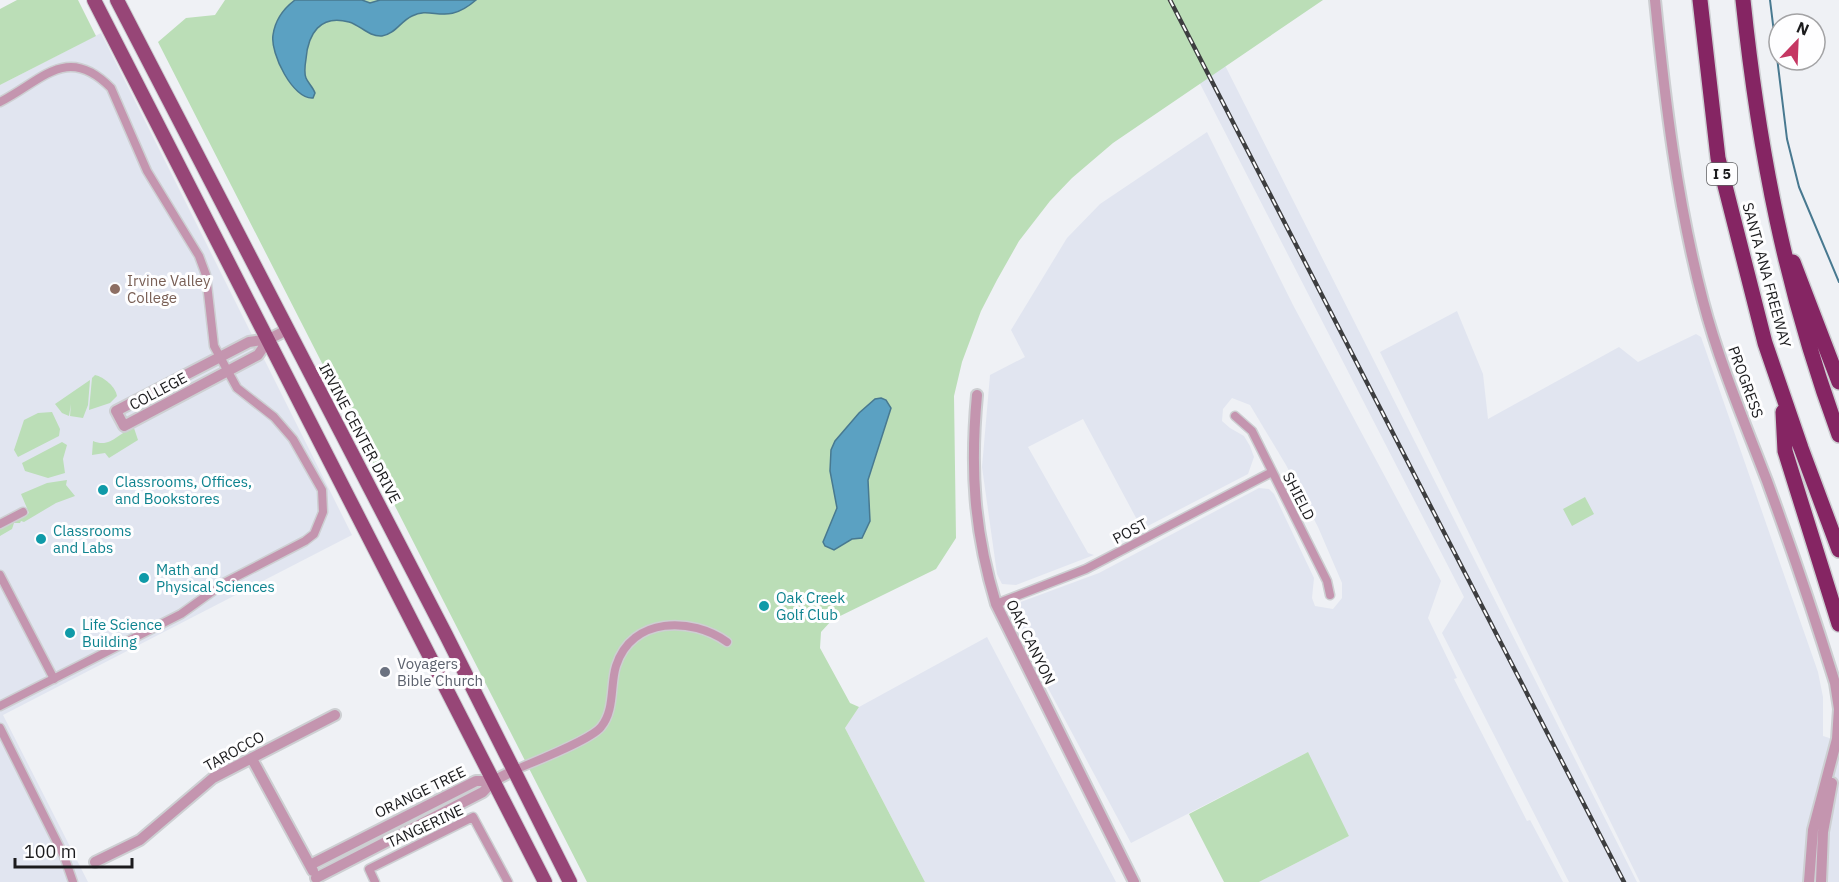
<svg xmlns="http://www.w3.org/2000/svg" width="1839" height="882" font-family="'IBM Plex Sans',sans-serif">
<style>
.built{fill:#e1e5f0}
.green{fill:#bbdeb7}
.water{fill:#5ba1c2;stroke:#487990;stroke-width:1.5}
.lines{fill:none;stroke-linecap:round;stroke-linejoin:round}
.stream{stroke:#487990;stroke-width:2}
.minor-casing{stroke:#cdcfd2;stroke-width:11}
.tertiary-casing{stroke:#cdcfd2;stroke-width:14}
.primary-casing{stroke:#cdcfd2;stroke-width:16}
.motorway-casing{stroke:#cdcfd2;stroke-width:18}
.minor{stroke:#c495af;stroke-width:8}
.tertiary{stroke:#c495af;stroke-width:10}
.primary{stroke:#974677;stroke-width:14}
.motorway{stroke:#852563;stroke-width:15}
.rail-casing{stroke:#3d3e40;stroke-width:4.5}
.rail{stroke:#fefeff;stroke-width:2;stroke-dasharray:7;stroke-linecap:butt}
.education-dot{fill:#8d6e63;stroke:#fefeff;stroke-width:2}
.culture-dot{fill:#0f9aa8;stroke:#fefeff;stroke-width:2}
.worship-dot{fill:#6b7280;stroke:#fefeff;stroke-width:2}
.labels{text-anchor:middle;dominant-baseline:central;stroke-width:6;stroke-linejoin:round;paint-order:stroke}
.shield{fill:#fefeff;stroke:#5f5f61;stroke-width:1.5}
.shield-label{font-size:14px;font-weight:bold;fill:#1b1b1d}
.street-label{font-size:15px;fill:#1b1b1d;stroke:#fefeff}
.education-label{font-size:15px;fill:#785e54;stroke:#fefeff;text-anchor:start}
.culture-label{font-size:15px;fill:#0d838f;stroke:#fefeff;text-anchor:start}
.worship-label{font-size:15px;fill:#5b616d;stroke:#fefeff;text-anchor:start}
</style>
<rect width="100%" height="100%" fill="#eff1f5"/>
<path class="built" d="M1157 0H1192L1637 882H1569L1442 633 1464 597Z
M101 33 352 535 3 715 88 882H0V85Z
M1207 132 1293 305 1441 581 1428 618 1457 678 1454 679 1527 821 1530 820 1563 882H1259L1349 836 1306 753 1131 843 1010 617 1018 603 1099 573 1259 488 1269 489 1274 494 1314 578 1312 598 1315 606 1333 609 1342 598V583L1318 527 1286 465 1250 405 1232 398 1223 409 1222 421 1230 428 1244 436 1250 446 1254 457 1248 474 1142 529 1083 419 1028 447 1088 553 1094 555 1016 585 1002 584 997 574 982 467 990 375 1025 357 1011 330 1067 238 1100 204Z
M1457 311 1483 374 1488 419 1619 347 1638 362 1696 334 1701 337 1818 672 1823 697V736L1839 741V882H1640L1380 352Z
M987 637 1116 882H925L845 728 859 707Z"/>
<path class="green" d="M17 0H78L96 36 0 85V9Z
M225 0H1323L1113 143 1072 178 1050 201 1019 241 997 280 981 311 962 362 954 396 956 538 936 569 832 620 821 632 820 648 850 703 859 707 845 728 925 882H587L158 42 186 18 215 15Z
M95 375C104 377 116 387 117 396L110 403 89 410 92 378Z
M90 380 88 405 83 418 70 416 71 404 69 416 62 413 55 404Z
M52 412 60 429 59 436 18 457 14 450 24 420 38 413Z
M134 428 138 440 109 458 105 453 92 455 93 441C111 449 118 432 134 428Z
M62 442 67 445 63 459 65 473 48 478 25 471 22 463Z
M67 480 66 485 75 496 56 503 24 522 21 521 20 523H14L12 529 0 536V529L29 513 21 494 47 483Z
M1585 497 1594 514 1572 526 1563 509Z
M1308 752 1349 836 1259 882H1224L1189 814Z"/>
<path class="water" d="M295 0H362L370 3 380 0H476C445 27 433 5 412 16 401 21 395 34 382 36 369 37 360 25 349 22 320 14 308 34 306 59 305 65 304 73 306 78 308 83 313 87 315 93L313 98C293 100 270 53 273 35 275 21 283 9 295 0Z
M881 398 886 400 891 408 868 480 870 521 862 538 852 539 834 550 825 546 823 542 837 508 830 471 831 450 835 441 859 413 875 399Z"/>
<g class="lines">
<path class="stream" d="M1770 0 1787 139 1799 187 1839 282"/>
<g class="minor-casing">
<path id="minor" d="M0 102C42 81 67 43 111 88L147 171 199 256 206 275 214 346 237 388 274 417 293 439 322 490 323 512 314 534 305 541 224 583 181 614 0 706
M1235 416 1252 431 1327 581 1330 595
M0 524 23 512
M0 575 54 679
M996 604 1086 569 1272 472
M0 728 64 856 73 882
M515 770C533 762 591 740 601 727 615 710 610 685 616 666 632 616 692 617 727 642
M375 882 369 869 473 817 508 882"/>
</g>
<g class="tertiary-casing">
<path id="tertiary" d="M1655 0C1665 101 1677 202 1703 301 1719 362 1744 421 1767 481 1791 547 1814 615 1835 683L1839 709 1837 739 1813 830 1809 882
M269 339 258 355 124 426 116 411 249 342 269 339 287 330
M977 395C970 470 974 531 996 604L1134 882
M252 759 313 871
M95 862 140 840 213 778 335 715
M310 865 476 781H493
M316 878 483 792 493 781 515 770
M1821 882 1823 832 1832 783"/>
</g>
<g class="primary-casing">
<path id="primary" d="M94 0 545 882
M117 0 446 635 570 882"/>
</g>
<g class="motorway-casing">
<path id="motorway" d="M1700 0 1718 158 1765 343 1801 448 1839 550
M1743 0C1759 153 1786 291 1839 435
M1793 262 1839 382
M1783 412 1785 451 1839 624"/>
</g>
<use href="#minor" class="minor"/>
<use href="#tertiary" class="tertiary"/>
<use href="#primary" class="primary"/>
<use href="#motorway" class="motorway"/>
<g class="rail-casing">
<path id="rail" d="M1170 0 1624 882"/>
</g>
<use href="#rail" class="rail"/>
</g>
<circle class="education-dot" cx="115" cy="289" r="6"/>
<g class="culture-dot">
<circle cx="103" cy="490" r="6"/>
<circle cx="41" cy="539" r="6"/>
<circle cx="144" cy="578" r="6"/>
<circle cx="764" cy="606" r="6"/>
<circle cx="70" cy="633" r="6"/>
</g>
<circle class="worship-dot" cx="385" cy="672" r="6"/>
<g class="labels">
<rect class="shield" x="1707" y="163" width="30" height="22" rx="4.5"/>
<g class="shield-label">
<text x="1722" y="174">I 5</text>
</g>
<g class="street-label">
<text transform="translate(1767 275) rotate(75)">SANTA ANA FREEWAY</text>
<text transform="translate(1746 382) rotate(70)">PROGRESS</text>
<text transform="translate(158 391) rotate(-28)">COLLEGE</text>
<text transform="translate(360 433) rotate(62)">IRVINE CENTER DRIVE</text>
<text transform="translate(1299 496) rotate(63)">SHIELD</text>
<text transform="translate(1130 531) rotate(-28)">POST</text>
<text transform="translate(1031 642) rotate(64)">OAK CANYON</text>
<text transform="translate(234 751) rotate(-29)">TAROCCO</text>
<text transform="translate(420 792) rotate(-26)">ORANGE TREE</text>
<text transform="translate(425 826) rotate(-25)">TANGERINE</text>
</g>
<g class="education-label">
<text x="127" y="280">Irvine Valley<tspan x="127" dy="17">College</tspan></text>
</g>
<g class="culture-label">
<text x="115" y="481">Classrooms, Offices,<tspan x="115" dy="17">and Bookstores</tspan></text>
<text x="53" y="530">Classrooms<tspan x="53" dy="17">and Labs</tspan></text>
<text x="156" y="569">Math and<tspan x="156" dy="17">Physical Sciences</tspan></text>
<text x="776" y="597">Oak Creek<tspan x="776" dy="17">Golf Club</tspan></text>
<text x="82" y="624">Life Science<tspan x="82" dy="17">Building</tspan></text>
</g>
<g class="worship-label">
<text x="397" y="663">Voyagers<tspan x="397" dy="17">Bible Church</tspan></text>
</g>
</g>
<g transform="translate(1797 42) rotate(23)"><circle r="28" fill="#fefeff" stroke="#a3a3a5" stroke-width="1.5"/>
<path d="M0-4.5L10 22L0 15L-10 22Z" fill="#c53763"/>
<text y="-9" font-size="16" font-weight="bold" text-anchor="middle" fill="#1b1b1d">N</text>
</g>
<path d="M15 858v9h117v-9" fill="none" stroke="#1b1b1d" stroke-width="3"/>
<text x="24" y="858" font-size="18" fill="#1b1b1d" stroke="#fefeff" stroke-width="4.5" paint-order="stroke">100 m</text>
</svg>
